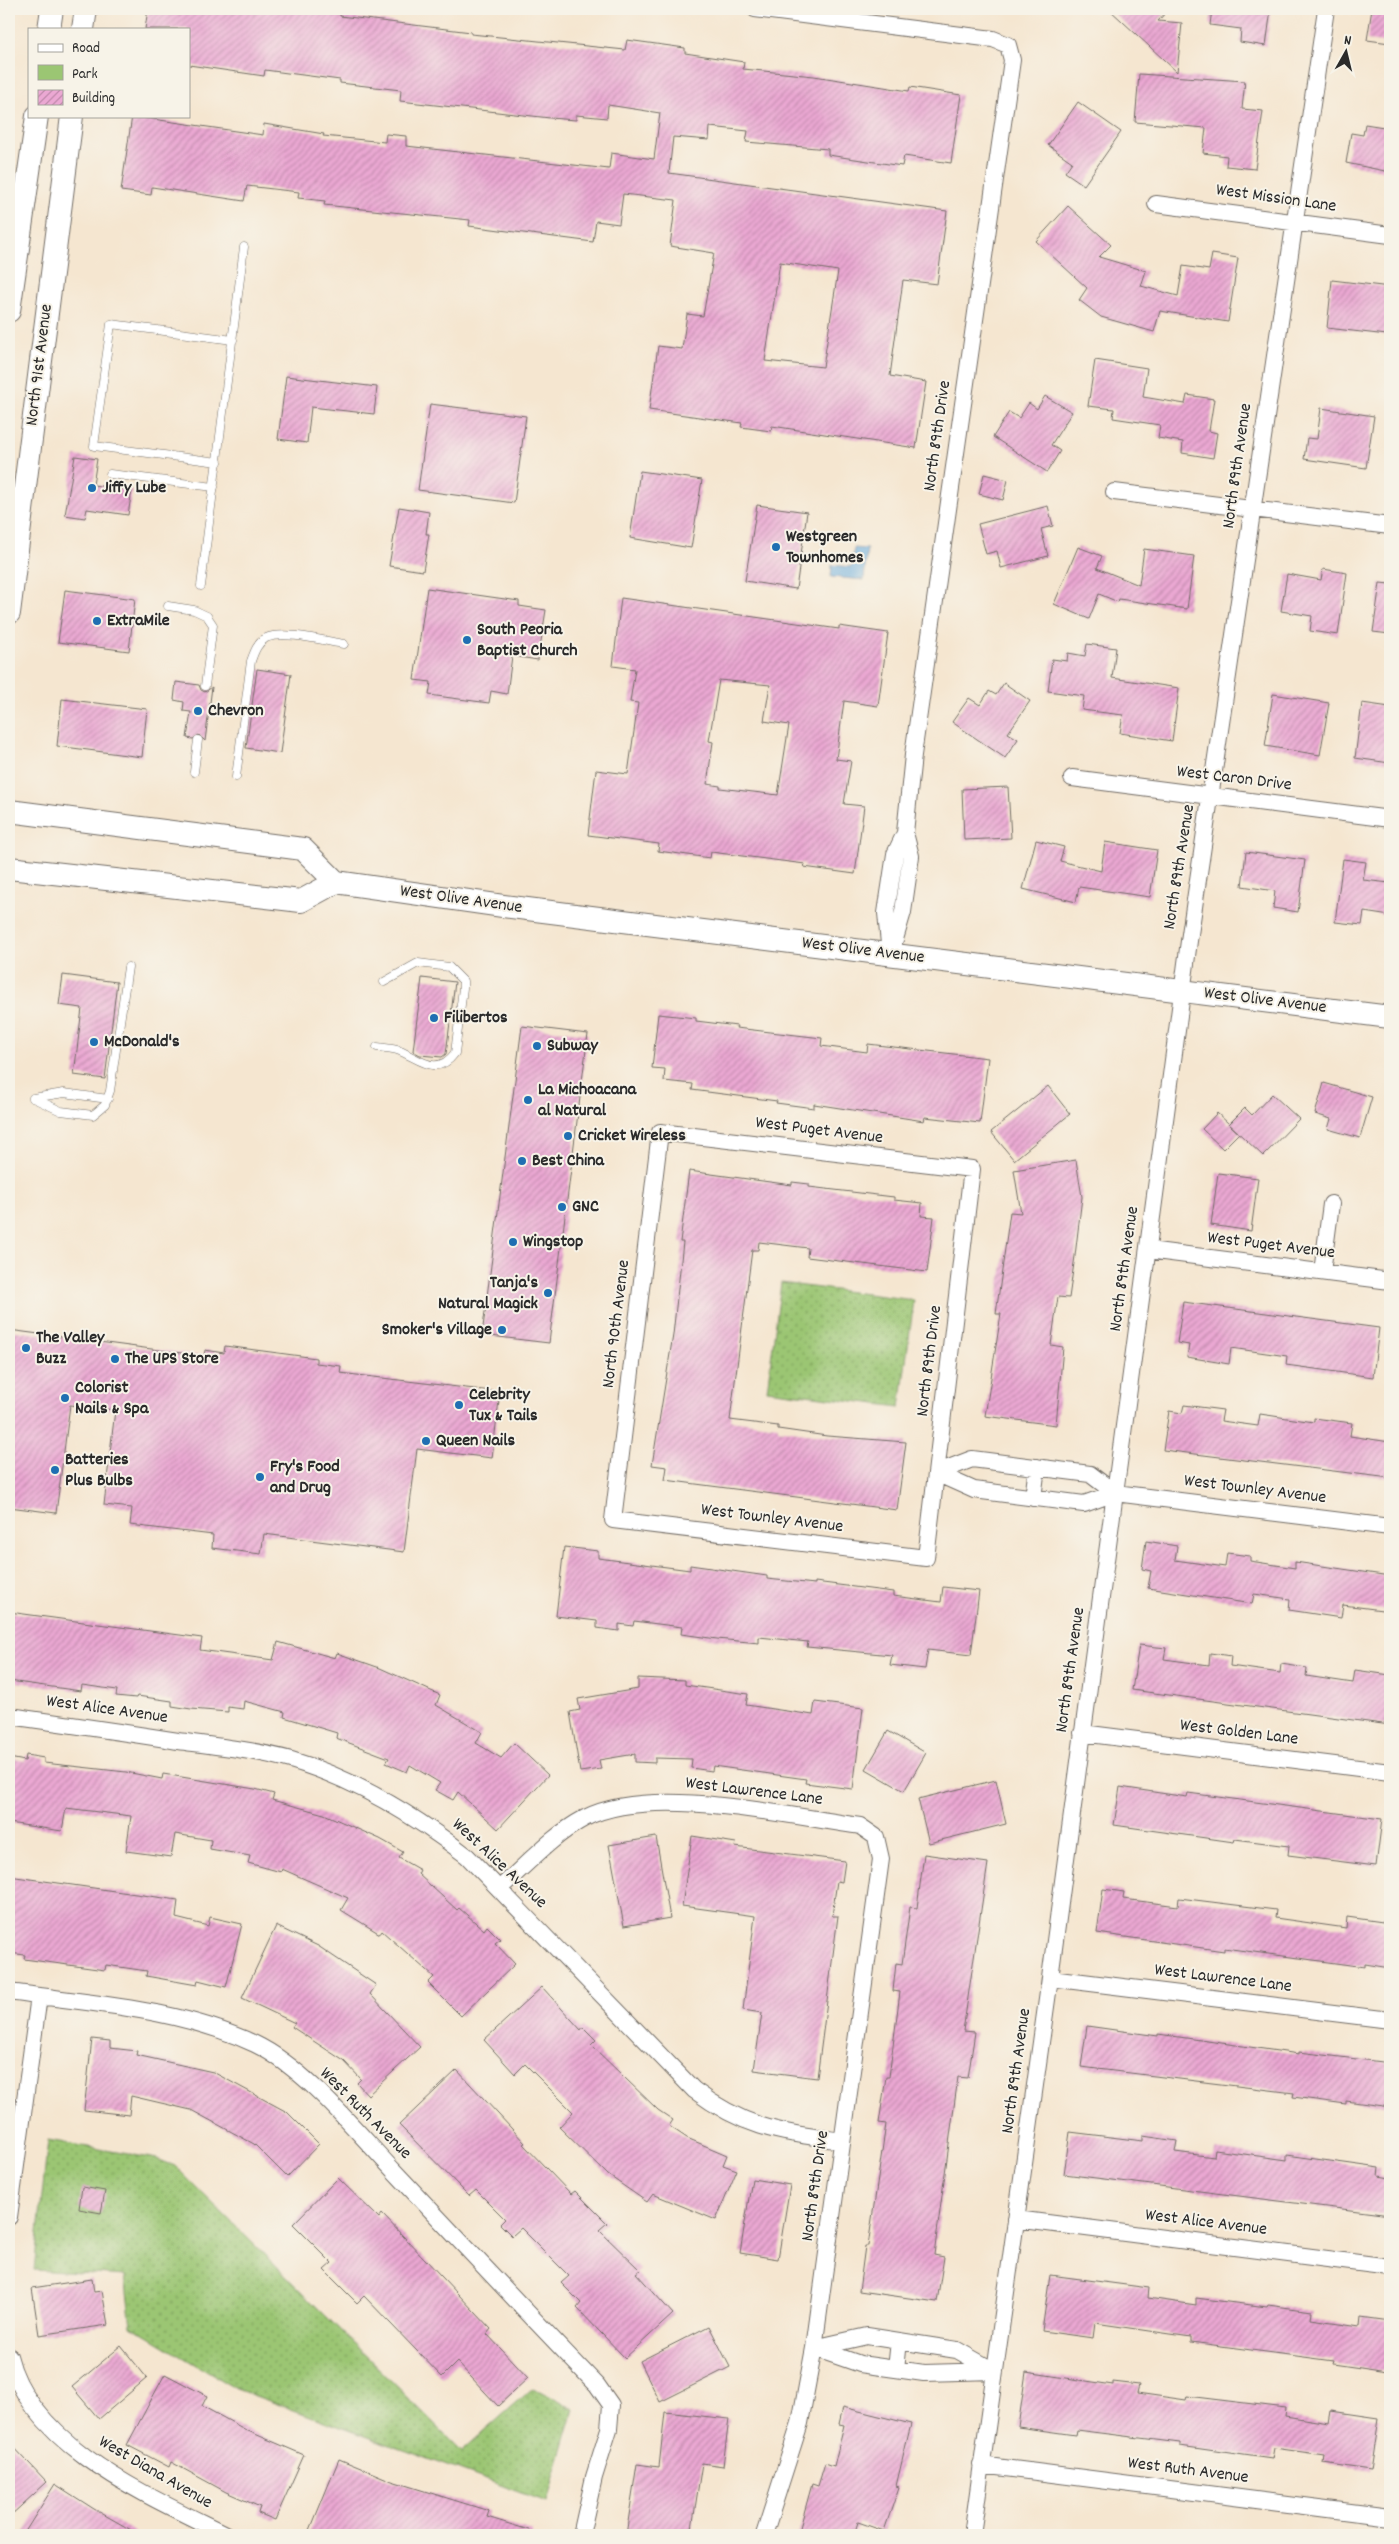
<svg xmlns="http://www.w3.org/2000/svg" width="1399" height="2544" font-family="Dekko,sans-serif">
<style>
.green{fill:url(#green-dots);stroke:#63784f}
.water{fill:#68aadc;stroke:#4a6a84}
.building{fill:url(#building-hatch);fill-rule:evenodd}
.lines{fill:none;stroke-linecap:round;stroke-linejoin:round}
.lane-casing{stroke:#726c65;stroke-width:9}
.street-casing{stroke:#726c65;stroke-width:18}
.secondary-casing{stroke:#726c65;stroke-width:24}
.lane{stroke:#fff;stroke-width:8}
.street{stroke:#fff;stroke-width:16}
.secondary{stroke:#fff;stroke-width:22}
.poi-dot{fill:#1f6fb2;stroke:#f7f3e8;stroke-width:2}
.labels{text-anchor:middle;dominant-baseline:central;stroke-width:4;stroke-linejoin:round;paint-order:stroke}
.street-label{font-size:18px;fill:#2b2b2b;stroke:#f7f3e8}
.poi-label{font-size:18px;font-weight:bold;fill:#2b2b2b;stroke:#f7f3e8;text-anchor:start}
</style>
<defs>
<pattern id="green-dots" width="8" height="8" patternUnits="userSpaceOnUse" patternTransform="scale(1.25)"><rect width="8" height="8" fill="#9bc673"/><path d="M2 2h.1M6 6h.1" fill="none" stroke="#7fa15f" stroke-width="1.8" stroke-linecap="round"/></pattern>
<pattern id="building-hatch" width="6" height="6" patternUnits="userSpaceOnUse" patternTransform="scale(1.25)"><rect width="6" height="6" fill="#eba8d3"/><path d="M-1 1l2-2M0 6l6-6M5 7l2-2" fill="none" stroke="#bf89ab"/></pattern>
</defs>
<rect width="100%" height="100%" fill="#f7f3e8"/>
<filter id="ink" filterUnits="userSpaceOnUse"><feTurbulence type="fractalNoise" baseFrequency=".02" numOctaves="2"/><feDisplacementMap in="SourceGraphic" scale="10" xChannelSelector="R" yChannelSelector="G"/><feConvolveMatrix kernelMatrix="1 2 1 2 8 2 1 2 1" color-interpolation-filters="sRGB"/></filter>
<filter id="wash" filterUnits="userSpaceOnUse"><feTurbulence type="fractalNoise" baseFrequency=".0096" numOctaves="4" result="noise"/><feDisplacementMap in="SourceGraphic" scale="20" xChannelSelector="R" yChannelSelector="G"/><feGaussianBlur stdDeviation="1.12" result="paint"/><feColorMatrix in="noise" values="0 0 0 0 0 0 0 0 0 0 0 0 0 0 0 0 0 1.4 0 .05"/><feComposite in="paint" operator="in"/></filter>
<g filter="url(#wash)">
<rect width="100%" height="100%" fill="#f5e6d0"/>
<path class="green" d="M781 1283 914 1300 900 1407 767 1390Z
M48 2140 157 2159 175 2166 462 2451 533 2388 574 2409 547 2502 236 2389 131 2326 125 2276 34 2270Z"/>
<path class="water" d="M854 548 867 549 864 580 831 577 832 565 851 567Z"/>
<g id="blocks">
<path class="building" d="M148 9H318L340 11V16L471 32V34L625 50 627 40 685 48V53L744 62 743 69 814 76 909 91 910 87 961 95 951 163 904 156 902 166 828 155V149L746 142 748 131 710 127 709 140 673 137 669 173 947 211 937 284 903 280 890 376 926 382 916 448 772 426 771 431 741 427 742 423 649 410 658 346 682 349 687 314 703 316 714 253 670 246 676 200 623 194 619 224 596 221 593 242 469 226 470 220 324 205 325 201 298 198 299 192 247 186 244 201 152 187 151 195 121 191 132 116 263 135 264 124 324 134 323 136 385 142 386 134 406 136V146L609 169 611 153 654 159 660 113 608 105 607 118 576 115V120L550 118 400 101 401 90 340 83V80L265 70 264 76 189 65V29H145ZM780 262 838 271 823 367 765 361Z
M1109 9H1169L1158 21 1182 23 1177 72Z
M1212 9H1271L1266 46 1240 42 1241 29 1210 25Z
M1372 9H1390V43L1367 40Z
M1139 74 1245 81 1242 109 1263 111 1255 169 1226 166 1227 156 1203 153 1206 128 1135 122Z
M1078 102 1121 132 1084 185 1065 172 1072 162 1048 145Z
M1365 124 1390 128V172L1346 163 1351 133 1363 135Z
M1068 206 1111 245 1099 257 1146 271 1141 286 1178 296 1183 266 1209 270 1212 254 1238 258 1228 322 1160 311 1154 332 1101 317 1079 300 1087 288 1036 241Z
M1332 280 1390 287 1387 335 1327 328Z
M1095 360 1147 368 1143 397 1185 404 1187 395 1214 399 1209 431 1217 433 1213 458 1182 453 1183 442 1158 438 1160 425 1113 418 1114 409 1088 406Z
M286 376 377 387 374 414 311 407 307 443 278 439Z
M1045 396 1072 412 1051 445 1060 451 1047 472 993 437 1009 412 1019 418 1029 403 1037 409Z
M430 404 526 416 514 503 418 490Z
M1321 408 1374 416 1366 468 1304 459 1307 438 1317 439Z
M75 456 97 459 93 485 132 490 128 515 87 509 85 518 65 515Z
M640 471 702 480 691 548 630 538Z
M984 474 1008 480 1003 500 979 494Z
M757 505 807 512 796 589 745 581Z
M1048 506 1053 526 1041 529 1048 556 1001 568 997 551 986 554 978 524Z
M399 507 429 512 426 534H429L423 571 389 566Z
M1078 547 1102 556 1097 568 1139 585 1144 549 1194 556 1187 609 1119 599 1118 602 1099 594 1089 619 1054 604Z
M1323 569 1347 573 1338 635 1310 631 1312 616 1281 611 1287 574 1321 580Z
M1380 583 1390 584V634L1373 632Z
M427 588 519 601V606L546 610 538 660 512 656 507 694 491 691 489 703 429 695 431 682 414 680Z
M65 590 135 599 129 651 58 642Z
M621 598 839 629V626L888 633 878 706 844 701 836 759 851 761 844 804 864 806 855 874 804 867 805 864 711 852 710 858 658 851 659 844 588 835 596 770 628 774 638 703 630 702 635 669 613 666ZM719 680 770 685 764 721 789 725 778 795 720 788V786L707 784 713 742 709 741Z
M1087 644 1116 648 1112 678 1179 688 1172 741 1120 733 1123 715 1082 710 1084 696 1048 691 1052 659 1067 661 1068 653 1085 656Z
M257 669 291 674 280 753 246 748Z
M176 682 199 685 201 690 205 692 212 687 205 741 199 735 193 739 187 738 191 712 183 711 184 702 174 700Z
M1004 683 1030 701 1008 733 1018 739 1005 758 952 722 969 698 980 705 989 691 996 695Z
M1273 694 1329 703 1320 755 1265 746Z
M62 699 147 709 142 757 57 746Z
M1362 703 1390 707V763L1355 758Z
M1008 787 1011 838 964 840 962 789Z
M1036 840 1064 847 1060 861 1101 871 1105 842 1157 850 1150 897 1079 887 1076 902 1023 889Z
M1246 852 1305 860 1298 912 1273 908 1275 891 1242 886Z
M1343 859 1366 862 1363 880 1390 883V916L1364 912 1362 925 1335 922Z
M63 975 117 982 105 1079 74 1075 82 1008 59 1005Z
M422 978 455 982 446 1054 442 1057 420 1055 413 1051Z
M658 1014 696 1018V1021L737 1026 736 1028 822 1038 821 1046 867 1052 868 1044 988 1058 980 1123 925 1117 924 1121 814 1104V1108L776 1103 777 1101 692 1090 693 1084 664 1081 665 1069 652 1068Z
M522 1026 588 1034 549 1343 482 1335Z
M1324 1083 1372 1097 1360 1138 1328 1129 1331 1119 1315 1114Z
M1048 1086 1070 1114 1014 1160 991 1132Z
M1272 1094 1299 1119 1263 1156 1229 1124 1245 1108 1252 1115Z
M1217 1113 1239 1133 1223 1149 1202 1129Z
M1076 1160 1082 1197 1075 1256 1069 1298 1058 1297 1051 1345 1063 1347 1056 1425 985 1416 1001 1314H996L1010 1212 1021 1213 1014 1170Z
M689 1171 792 1185V1182L809 1184V1187L894 1197V1200L922 1203 921 1216 934 1217 927 1272 807 1257 808 1248 759 1242 758 1250H752L730 1420 778 1426V1429L827 1436 906 1442 897 1510 665 1480 667 1467 652 1465 673 1335 683 1242H680Z
M1218 1173 1258 1178 1251 1231 1211 1225Z
M1183 1302 1379 1328 1373 1377 1286 1365 1287 1356 1231 1348 1229 1364 1187 1357 1189 1345 1177 1343Z
M9 1330 204 1356 205 1350 224 1353 225 1346 316 1358V1363L341 1366 340 1373 500 1392 492 1458 417 1449 404 1552 264 1534 261 1554 212 1548 213 1535 130 1525 132 1508 104 1505 115 1410 70 1405 56 1513 9 1507Z
M1184 1405 1223 1410 1221 1421 1258 1426 1260 1414 1314 1422V1418L1352 1423 1350 1436 1390 1442V1478L1163 1450 1169 1411 1182 1413Z
M1146 1541 1177 1546 1175 1560 1225 1567 1227 1553 1250 1556V1561L1295 1568V1562L1390 1576V1611L1343 1605 1341 1618 1289 1610 1290 1599 1254 1594 1252 1604 1148 1588 1151 1571 1142 1569Z
M564 1547 598 1551V1558L690 1570V1565L767 1576V1579L815 1584V1582L893 1592V1596L941 1602 943 1587 979 1591 971 1655 928 1650 925 1669 890 1665 892 1655 807 1647 808 1642 759 1637V1643L717 1639 681 1634 682 1627 634 1621 633 1626 619 1624V1631L597 1628V1621L556 1616Z
M9 1612 202 1638 200 1650 273 1660 278 1642 335 1658 337 1653 380 1668 440 1695 436 1705 482 1732 476 1743 501 1758 514 1743 548 1775 498 1829 458 1792 453 1800 435 1790 440 1783 410 1765 407 1772 386 1763 389 1758 336 1738 337 1733 284 1717 285 1712 244 1701 243 1709 228 1707V1712L191 1709 172 1706V1701L137 1696 136 1698 116 1696 117 1690 82 1685 81 1691 9 1681Z
M1139 1645 1166 1648 1164 1659 1209 1665 1210 1653 1231 1656 1230 1666 1280 1673 1281 1664 1307 1668 1306 1676 1353 1683 1355 1670 1390 1675V1725L1132 1690Z
M638 1678 685 1680V1685L748 1694 746 1705 813 1715 815 1702 863 1708 853 1789 805 1783 806 1779 713 1766 712 1771 691 1768 692 1759 655 1758V1763L635 1762V1754L599 1760 601 1769 580 1772 570 1712 580 1710 578 1699 638 1689Z
M888 1731 926 1753 904 1791 866 1769Z
M26 1755 44 1758V1763L126 1772 162 1779 163 1774 255 1789 274 1794 272 1800 324 1814 380 1839 403 1852 399 1858 420 1870 418 1874 457 1910 459 1908 484 1930 487 1926 500 1939 495 1943 515 1964 461 2016 428 1983 434 1977 382 1931 380 1934 341 1910 348 1898 282 1869 281 1872 248 1863 250 1856 210 1849 211 1840 175 1834 171 1857 126 1851 131 1816 66 1808 62 1831 9 1823V1758L25 1761Z
M996 1780 1006 1824 929 1843 918 1799Z
M1120 1787 1187 1797 1188 1793 1382 1819 1376 1866 1288 1855 1289 1846 1235 1839 1234 1842 1114 1825Z
M692 1836 736 1843 735 1847 845 1861 842 1882 837 1881 832 1916H838L817 2078 754 2070 762 2013 743 2010 755 1916 682 1906Z
M656 1837 670 1918 624 1926 609 1845Z
M924 1854 988 1863 963 2031 975 2032 968 2078 958 2077 934 2255 944 2257 937 2302 859 2291 865 2246H868L886 2124 879 2123 886 2077H889L900 1992 893 1991 896 1963 902 1964 910 1907 917 1908Z
M9 1876 178 1900 176 1918 208 1926 210 1917 242 1924 226 1987 198 1980 197 1985 146 1976 147 1971 106 1965 105 1970 24 1959 25 1955 9 1953Z
M1103 1889 1124 1892 1123 1899 1178 1906 1179 1898 1276 1910 1275 1918 1346 1928 1347 1917 1390 1923V1968L1365 1964V1967L1224 1948V1951L1097 1933Z
M276 1926 318 1946 376 1985 370 1994 420 2047 368 2095 357 2083 361 2079 344 2061 292 2027 295 2023 242 1998Z
M542 1987 581 2030 583 2027 596 2040 591 2045 658 2110 673 2120 669 2126 687 2138 727 2155 723 2165 737 2170 716 2220 653 2194 647 2202 608 2175 559 2127 573 2112 525 2064 515 2074 484 2040Z
M1087 2026 1158 2036V2034L1299 2054V2052L1390 2063V2107L1346 2101V2104L1293 2097 1294 2093 1081 2067Z
M92 2039 110 2041V2048L137 2051 136 2055 213 2072 287 2112 319 2144 287 2177 254 2144 191 2110 131 2096 129 2115 84 2110Z
M457 2070 525 2143 523 2144 571 2194 575 2191 607 2223 599 2230 640 2270 636 2273 673 2314 625 2358 577 2308 581 2303 561 2283 569 2276 521 2228 512 2236 500 2224 505 2219 476 2190 469 2196 399 2125Z
M1070 2132 1143 2141V2136L1177 2141 1175 2152 1214 2157 1215 2150 1287 2160V2155L1380 2168 1379 2176 1390 2178V2215L1064 2174Z
M338 2178 379 2218 382 2214 425 2259 491 2329 487 2334 528 2378 498 2406 457 2362 442 2377 364 2296 357 2303 324 2270 332 2263 293 2224Z
M752 2179 790 2185 778 2259 740 2253Z
M82 2187 105 2191 101 2213 79 2209Z
M1050 2275 1149 2288 1148 2298 1196 2305V2298L1267 2307 1268 2305 1312 2311 1311 2319 1360 2326 1361 2317 1390 2321 1388 2372 1333 2364 1334 2361 1191 2342V2337L1095 2323 1093 2338 1042 2331Z
M92 2279 94 2292 102 2291 108 2325 39 2335 32 2288Z
M709 2326 730 2367 660 2402 640 2361Z
M121 2346 147 2378 99 2419 72 2387Z
M1026 2372 1113 2385V2382L1139 2385 1137 2393 1186 2400 1187 2396 1286 2408 1285 2416 1329 2423 1331 2411 1379 2418 1371 2470 1323 2463 1324 2455 1274 2448 1272 2459 1180 2446V2443L1076 2430 1075 2435 1018 2427Z
M165 2374 207 2396 202 2406 248 2431 304 2455 275 2520 258 2513 260 2507 226 2492 171 2462 169 2467 127 2445Z
M843 2407 911 2424 896 2486 899 2487 884 2531 858 2522 854 2535H798L812 2484 818 2486 825 2463 834 2466 844 2425 839 2424Z
M665 2412 729 2419 723 2466 702 2463 691 2535H626L637 2464 659 2467Z
M9 2442 47 2482 9 2517Z
M339 2459 392 2481 489 2511 487 2517 532 2531V2535H308Z
M55 2484 94 2509 140 2535H23Z"/>
</g>
</g>
<g filter="url(#ink)">
<use href="#blocks" fill-opacity="0" stroke="#726c65" stroke-width="1"/>
<g class="lines">
<g class="lane-casing">
<path id="lane" d="M218 462 94 446 111 324 233 340
M110 474 214 487
M201 586 244 247
M168 606 194 610 207 616 213 625 205 686
M194 772 198 740
M236 777 251 661C254 653 257 643 266 638 283 630 325 641 344 644
M377 1047C384 1048 393 1048 400 1051 421 1060 437 1077 455 1053L463 988V981L449 967 418 963 384 982
M33 1098 61 1111 93 1115 105 1105 110 1091 128 967
M33 1098 64 1093 108 1099"/>
</g>
<g class="street-casing">
<path id="street" d="M755 9 993 39 1008 45 1012 60 913 755 905 833 895 854 886 913 890 954
M1156 204 1390 235
M1114 492 1390 526
M1072 778 1390 819
M893 946 903 912 911 856 905 833
M660 1132 972 1169 926 1558 613 1520Z
M1148 1250 1390 1281
M1322 1272 1331 1204
M936 1473 974 1490 1084 1504 1115 1493 1390 1527
M936 1473 972 1459 1090 1474 1115 1493
M1033 1498 1037 1467
M9 1716C65 1724 122 1732 178 1741 216 1746 254 1750 291 1760 355 1779 414 1815 467 1856L694 2090C746 2129 780 2132 842 2141
M1082 1733 1390 1772
M500 1888C527 1864 553 1835 585 1818 651 1784 787 1816 860 1826L876 1837 881 1859 814 2348 800 2423 764 2535
M1050 1978 1390 2020
M9 1992C92 2004 178 2008 255 2044 305 2068 356 2131 394 2171 461 2242 528 2314 597 2385L611 2405 609 2429 594 2477 581 2535
M9 2217 39 1996
M1016 2219 1390 2267
M814 2348 867 2336 957 2350 994 2371
M814 2348 860 2364 924 2373 994 2371
M9 2356C31 2447 151 2497 227 2535
M896 2369 899 2341
M981 2465 1390 2517
M972 2535 1050 1978 1189 941 1326 9"/>
</g>
<g class="secondary-casing">
<path id="secondary" d="M49 29 52 9
M83 29 86 9
M9 311 37 116
M9 613 72 116
M9 811 303 849 336 882 503 906 1390 1017
M9 868 301 901 336 882"/>
</g>
<use href="#lane" class="lane"/>
<use href="#street" class="street"/>
<use href="#secondary" class="secondary"/>
</g>
</g>
<g class="poi-dot">
<circle cx="92" cy="488" r="5"/>
<circle cx="776" cy="547" r="5"/>
<circle cx="97" cy="621" r="5"/>
<circle cx="467" cy="640" r="5"/>
<circle cx="198" cy="711" r="5"/>
<circle cx="434" cy="1018" r="5"/>
<circle cx="94" cy="1042" r="5"/>
<circle cx="537" cy="1046" r="5"/>
<circle cx="528" cy="1100" r="5"/>
<circle cx="568" cy="1136" r="5"/>
<circle cx="522" cy="1161" r="5"/>
<circle cx="562" cy="1207" r="5"/>
<circle cx="513" cy="1242" r="5"/>
<circle cx="548" cy="1293" r="5"/>
<circle cx="502" cy="1330" r="5"/>
<circle cx="26" cy="1348" r="5"/>
<circle cx="115" cy="1359" r="5"/>
<circle cx="65" cy="1398" r="5"/>
<circle cx="459" cy="1405" r="5"/>
<circle cx="426" cy="1441" r="5"/>
<circle cx="55" cy="1470" r="5"/>
<circle cx="260" cy="1477" r="5"/>
</g>
<g class="labels">
<g class="street-label">
<text transform="translate(1276 199) rotate(8)">West Mission Lane</text>
<text transform="translate(40 365) rotate(-83)">North 91st Avenue</text>
<text transform="translate(938 436) rotate(-82)">North 89th Drive</text>
<text transform="translate(1238 466) rotate(-82)">North 89th Avenue</text>
<text transform="translate(1234 779) rotate(7)">West Caron Drive</text>
<text transform="translate(1180 867) rotate(-81)">North 89th Avenue</text>
<text transform="translate(461 900) rotate(8)">West Olive Avenue</text>
<text transform="translate(863 951) rotate(7)">West Olive Avenue</text>
<text transform="translate(1265 1001) rotate(7)">West Olive Avenue</text>
<text transform="translate(819 1131) rotate(7)">West Puget Avenue</text>
<text transform="translate(1271 1246) rotate(7)">West Puget Avenue</text>
<text transform="translate(1125 1269) rotate(-82)">North 89th Avenue</text>
<text transform="translate(617 1324) rotate(-83)">North 90th Avenue</text>
<text transform="translate(930 1361) rotate(-83)">North 89th Drive</text>
<text transform="translate(1255 1490) rotate(7)">West Townley Avenue</text>
<text transform="translate(772 1519) rotate(7)">West Townley Avenue</text>
<text transform="translate(1071 1670) rotate(-82)">North 89th Avenue</text>
<text transform="translate(107 1710) rotate(8)">West Alice Avenue</text>
<text transform="translate(1239 1733) rotate(7)">West Golden Lane</text>
<text transform="translate(754 1792) rotate(7)">West Lawrence Lane</text>
<text transform="translate(499 1864) rotate(43)">West Alice Avenue</text>
<text transform="translate(1223 1979) rotate(7)">West Lawrence Lane</text>
<text transform="translate(1017 2071) rotate(-82)">North 89th Avenue</text>
<text transform="translate(365 2114) rotate(45)">West Ruth Avenue</text>
<text transform="translate(816 2186) rotate(-82)">North 89th Drive</text>
<text transform="translate(1206 2223) rotate(7)">West Alice Avenue</text>
<text transform="translate(1188 2471) rotate(7)">West Ruth Avenue</text>
<text transform="translate(155 2473) rotate(30)">West Diana Avenue</text>
</g>
<g class="poi-label">
<text x="102" y="488">Jiffy Lube</text>
<text x="786" y="537">Westgreen<tspan x="786" dy="21">Townhomes</tspan></text>
<text x="107" y="621">ExtraMile</text>
<text x="477" y="630">South Peoria<tspan x="477" dy="21">Baptist Church</tspan></text>
<text x="208" y="711">Chevron</text>
<text x="444" y="1018">Filibertos</text>
<text x="104" y="1042">McDonald's</text>
<text x="547" y="1046">Subway</text>
<text x="538" y="1090">La Michoacana<tspan x="538" dy="21">al Natural</tspan></text>
<text x="578" y="1136">Cricket Wireless</text>
<text x="532" y="1161">Best China</text>
<text x="572" y="1207">GNC</text>
<text x="523" y="1242">Wingstop</text>
<text x="538" y="1283" text-anchor="end">Tanja's<tspan x="538" dy="21">Natural Magick</tspan></text>
<text x="492" y="1330" text-anchor="end">Smoker's Village</text>
<text x="36" y="1338">The Valley<tspan x="36" dy="21">Buzz</tspan></text>
<text x="125" y="1359">The UPS Store</text>
<text x="75" y="1388">Colorist<tspan x="75" dy="21">Nails &amp; Spa</tspan></text>
<text x="469" y="1395">Celebrity<tspan x="469" dy="21">Tux &amp; Tails</tspan></text>
<text x="436" y="1441">Queen Nails</text>
<text x="65" y="1460">Batteries<tspan x="65" dy="21">Plus Bulbs</tspan></text>
<text x="270" y="1467">Fry's Food<tspan x="270" dy="21">and Drug</tspan></text>
</g>
</g>
<rect width="1399" height="2544" fill="none" stroke="#f7f3e8" stroke-width="30"/>
<rect x="28" y="28" width="162" height="90" fill="#f7f3e8" stroke="#a5a39c"/>
<rect x="38" y="44" width="25" height="8" fill="#ffffff" stroke="#a5a39c"/>
<text x="72" y="52" font-size="15" fill="#2b2b2b">Road</text>
<rect x="38" y="65" width="25" height="15" fill="#9bc673" stroke="#a5a39c"/>
<text x="72" y="78" font-size="15" fill="#2b2b2b">Park</text>
<rect x="38" y="90" width="25" height="15" fill="url(#building-hatch)" stroke="#a5a39c"/>
<text x="72" y="102" font-size="15" fill="#2b2b2b">Building</text>
<g transform="translate(1346 52) rotate(8)" stroke="#f7f3e8" stroke-width="4" paint-order="stroke">
<path d="M0-4L9 19L0 12L-9 19Z" fill="#2b2b2b"/>
<text y="-8" font-size="14" font-weight="bold" text-anchor="middle" fill="#2b2b2b">N</text>
</g>
</svg>
